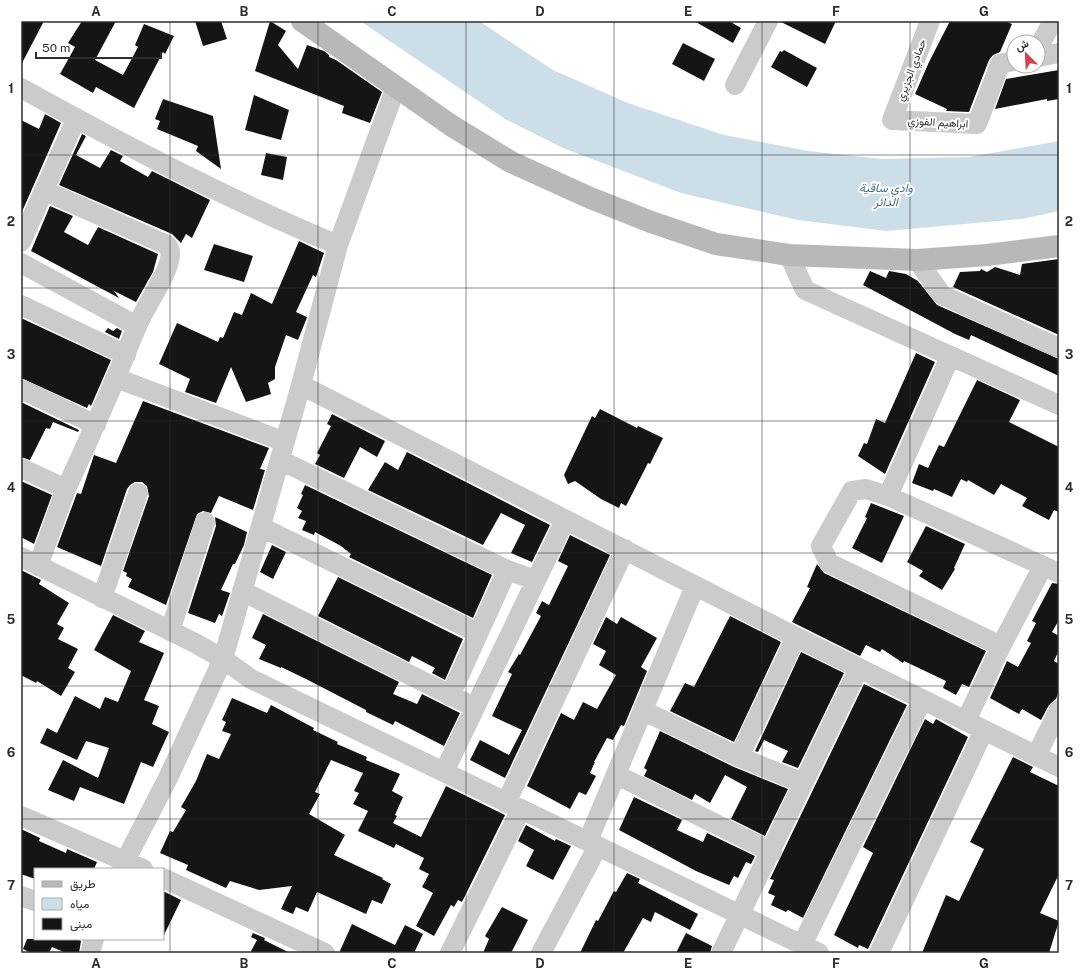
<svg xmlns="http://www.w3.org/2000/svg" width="1080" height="974" font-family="'Public Sans',Vazirmatn,sans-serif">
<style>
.water{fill:#ccdee8}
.building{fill:#151515}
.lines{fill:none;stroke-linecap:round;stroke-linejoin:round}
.street{stroke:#cbcbcb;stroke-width:20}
.secondary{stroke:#b8b8b8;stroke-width:22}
.grid{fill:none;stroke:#2e2e2e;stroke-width:1;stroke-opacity:0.55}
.labels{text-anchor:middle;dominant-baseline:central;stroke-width:4;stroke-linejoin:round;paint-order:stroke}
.street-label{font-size:11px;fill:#2e2e2e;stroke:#fff}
.water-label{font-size:12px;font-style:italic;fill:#457087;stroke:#fff}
.neatline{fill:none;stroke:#2e2e2e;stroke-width:1.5}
.grid-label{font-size:13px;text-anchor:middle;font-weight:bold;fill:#2e2e2e}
</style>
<rect width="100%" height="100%" fill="#fff"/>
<path class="water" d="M360 21H479L553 70 628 103 724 135 808 151 882 159 969 157 1059 141V211L1022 219 886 231 798 220 681 193 563 148 505 119Z"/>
<path class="building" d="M21 21H44L21 65Z
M82 21H116L95 60 123 75 138 47 135 45 144 24 174 36 165 54 163 52 134 108 96 87 93 93 60 74 75 47 68 43Z
M195 21H221L227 39 203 46Z
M270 21 286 31 278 45 298 69 307 45 324 51 329 55V57L336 60 382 92 370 123 342 113 344 106 255 71Z
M694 21H729L741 28 733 43Z
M779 21H836L825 44Z
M950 21H1005L1012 24 1000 52 993 55 989 60 969 112 946 111 947 109 915 94 929 62Z
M683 43 715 59 704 81 672 64Z
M784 50 817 68 807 87 771 67 780 51 782 52Z
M1059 70V99L1047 101V99L995 109 1006 79Z
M254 95 289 110 281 140 245 130Z
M163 99 213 116 221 169 196 151 198 146 157 129 160 121 155 119Z
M45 114 61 123 21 214V120L39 129Z
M82 134 86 136 76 155 100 168 111 150 123 156 120 161 148 177 152 171 210 200 192 238 186 234 181 243 172 234 59 185Z
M266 153 287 157 283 180 261 175Z
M50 206 73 216 64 232 88 245 98 227 158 254 153 272 136 302 114 291 119 298 31 251Z
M299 241 324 253 316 277 313 275 296 312 307 317 306 320 298 340 286 335 275 367V379L268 383 271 394 246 402 231 367 216 403 185 392 190 379 159 364 177 323 218 342 220 337 223 338 234 312 242 315 251 293 272 304Z
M214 244 253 256 244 282 204 270Z
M1059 259V335L953 287 960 272 980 271 981 269 987 272 995 267 1020 275 1022 264Z
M870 271 886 278 889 271 906 274 918 281 937 305 1059 359V376L971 335 969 340 955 334 863 285Z
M21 318 111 360 91 406 89 404 87 408 21 378Z
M108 328 113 331 117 328 122 331 119 339 105 332Z
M916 353 935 362 885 474 858 456 864 443 867 444 876 419 885 423Z
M977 380 1020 400 1009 422 1059 447V512L1054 510 1049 520 1022 506 1027 498 1001 484 994 495 968 480 967 482 961 479 952 497 934 489 933 491 912 483 919 464 928 468 939 445 944 447Z
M143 401 269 448 260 469 265 470 253 510 219 496 211 513 203 511 197 514 166 605 128 587 132 579 126 576 127 573 123 571 149 496 147 486 142 482H135L130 485 127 489 101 566 57 547 77 493 81 494 94 455 116 463Z
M21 402 79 430 78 432 53 422 50 429 46 428 30 460 21 457Z
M600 409 637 428 638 426 663 438 650 464 648 463 626 506 621 503 619 508 601 499 575 481 568 484 564 475 592 416 595 418Z
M332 414 385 441 377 457 360 447 344 478 315 464 320 455 317 453 331 426 327 424Z
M407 452 550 525 532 562 511 553 525 525 501 513 483 545 368 490 385 462 398 470Z
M21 481 52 495 34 544 21 537Z
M305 485 492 575 473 618 349 557 351 554 341 546 315 532 314 535 302 530 306 521 298 518 302 511 297 508 303 495 301 494Z
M871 503 904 516 882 563 852 548 867 518 865 517Z
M215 517 247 532 244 545 235 564H233L221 590 230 593 222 616 219 614 215 623 188 613 216 526Z
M926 526 965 544 954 568 955 569 942 590 919 576 923 571 907 562Z
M570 535 610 555 505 778 470 760 480 740 509 755 522 730 492 716 512 674 508 672 519 654 520 655 541 616 536 613 542 601 549 605 568 566 558 561Z
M272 545 286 552 273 579 260 572Z
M817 564 824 573 986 651 969 687 962 684 956 695 943 688 946 681 904 661 903 663 882 649 880 652 866 645 860 656 792 622 810 588 807 587Z
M21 570 41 580 39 584 69 603 57 624 64 628 58 639 78 649 68 668 75 672 61 696 37 681 36 683 21 675Z
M338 577 463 639 445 680 432 673 435 668 412 656 409 662 318 616Z
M1052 583 1059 584V620L1052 632 1059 636V650L1054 661 1059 664V690L1056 699 1049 705 1041 720 1022 709 1019 714 990 698 1007 661 1018 667 1031 643 1027 641 1036 623 1032 621Z
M263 614 399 682 393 694 417 704 422 694 460 713 444 746 395 721 393 725 366 712V710L306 679 281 667V668L259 659 266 645 252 638Z
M113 615 145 631 139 642 164 653 144 700 159 706 152 724 169 732 153 767 141 762 124 804 80 787 74 801 48 790 63 760 98 778 109 748 86 741 77 760 40 743 47 728 57 733 75 696 100 709 105 697 118 702 131 671 94 650Z
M730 616 781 642 734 742 670 711 685 683 694 687Z
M606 617 617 624 621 617 657 638 641 667 647 671 624 726 621 725 613 740 607 738 594 762H595L590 773 596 776 586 795 579 792 570 809 527 786 561 713 574 720 583 702 597 709 616 675 599 665 606 651 593 644Z
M801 652 844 673 798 768 782 762 788 751 764 740 758 752 755 751Z
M864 684 907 705 803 918 788 910 786 912 771 905 775 896 768 893 774 880 770 879Z
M232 698 267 713 271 705 314 728 313 730 338 742 337 744 367 757 366 760 400 774 392 791 403 797 395 815 397 816 393 823 421 837 446 786 505 815 462 902 458 900 454 907 451 905 434 936 416 926 433 893 422 887 429 874 419 869 424 858 396 844 394 848 358 831 368 811 353 804 359 793 354 791 363 773 331 760 315 792 320 794 309 814 345 835 334 855 383 878 382 879 391 884 382 904 372 900 366 914 317 892 308 912 296 907 293 914 281 909 292 886 259 890 230 881 226 888 186 870 188 865 160 853 170 831 173 832 186 810 181 807 196 781 207 754 219 759 231 734 222 731 226 722 222 720Z
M925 719 933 724 936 719 968 737 868 949 859 945 858 948 834 935 873 853 863 847Z
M660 731 734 767 788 789 765 836 731 819 747 787 725 775 710 803 695 794 692 800 644 776 647 770 644 768Z
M1013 757 1033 767 1030 772 1059 786V874L1040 913 1059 921 1049 953H922L946 895 959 901 984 849 970 842Z
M634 797 682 820 677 830 703 842 707 833 755 856 751 864 746 862 738 878 734 876 729 885 696 871 619 830Z
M526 825 555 841 556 839 571 846 553 880 526 866 534 850 518 841Z
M21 829 40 838 39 841 66 853 67 849 97 862 94 869H35V879L21 874Z
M627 873 640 879 638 883 698 914 690 930 655 912 651 922 643 918 623 953H580L596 920 598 921 614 891 616 892Z
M163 891 181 900 163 937Z
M502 907 528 920 511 953H483L489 939 485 936Z
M352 924 395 945 405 925 423 934 414 953H339Z
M253 933 265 938 264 940 290 953H250L257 940 251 937Z
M686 933 712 946 710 953H676Z
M27 939H77L81 941 79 953H66L52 947 49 953H31L23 949Z"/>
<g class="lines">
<path class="street" d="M930 21 892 120 977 124 1000 64 1014 61
M1038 48 1053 21
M1038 57 1059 53
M735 85 768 21
M21 88C124 145 229 200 338 245
M21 242 76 119
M789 255 805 290 1059 405
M917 260 942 295 1059 348
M21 263 137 326
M21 305 126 355
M116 378 285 442
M301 385 796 637 1059 767
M21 389 96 425
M280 460 507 570 535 580
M21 468 66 489C83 452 100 415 116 377 126 355 133 332 145 310 152 296 179 257 167 245L45 191
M888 496 950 357
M261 527 478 633
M21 557 195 643 223 659 251 679 819 953
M38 566 66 489
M242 591 474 707
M102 598 138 493
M170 631 205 522
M1001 646 829 563 821 546 852 491 866 489 888 496 1059 573
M450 696 507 570
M644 711 739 757 803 783
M966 721 1001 646 1043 566
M1036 756 1059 710
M739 757 796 637
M444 772 565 520
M617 775 772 852
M506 803 625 549
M21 816 143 869
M588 841 695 586
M121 869 168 778 223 659 301 385 338 245 396 87
M163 878 325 953
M21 896 35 901
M802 945 922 700
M90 953 94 939
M450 953 521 809
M541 953 598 846
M721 953 859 668
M879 953 984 730"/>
<path class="secondary" d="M302 21 452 126 511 162 588 197 651 222 716 244 789 255 917 260 987 255 1059 246"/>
</g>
<path class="grid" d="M170 21V953M318 21V953M466 21V953M614 21V953M762 21V953M910 21V953M21 155H1059M21 288H1059M21 421H1059M21 553H1059M21 686H1059M21 819H1059"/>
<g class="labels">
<g class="street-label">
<text transform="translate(911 70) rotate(-69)">حمادي الجزيري</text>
<text transform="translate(938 122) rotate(3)">ابراهيم الفوزي</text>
</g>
<g class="water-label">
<text x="886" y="188">وادي ساقية<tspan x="886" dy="14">الدائر</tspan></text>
</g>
</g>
<rect width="1080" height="974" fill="none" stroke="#ffffff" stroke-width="44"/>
<rect x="34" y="868" width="130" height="72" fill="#ffffff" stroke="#ababab"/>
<rect x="42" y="881" width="20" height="6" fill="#b8b8b8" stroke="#ababab"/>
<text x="70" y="888" font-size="12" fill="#2e2e2e">طريق</text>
<rect x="42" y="898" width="20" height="12" fill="#ccdee8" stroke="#ababab"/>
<text x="70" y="908" font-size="12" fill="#2e2e2e">مياه</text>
<rect x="42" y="918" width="20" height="12" fill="#151515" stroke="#ababab"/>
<text x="70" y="928" font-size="12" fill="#2e2e2e">مبنى</text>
<g transform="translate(1026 54) rotate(336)"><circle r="19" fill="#ffffff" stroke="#ababab"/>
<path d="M0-3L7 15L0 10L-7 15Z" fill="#d14453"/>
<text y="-6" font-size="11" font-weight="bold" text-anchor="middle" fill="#2e2e2e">ش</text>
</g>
<path d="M36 52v6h125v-6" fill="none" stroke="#2e2e2e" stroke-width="2"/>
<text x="42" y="52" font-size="12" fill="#2e2e2e" stroke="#ffffff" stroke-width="3" paint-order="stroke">50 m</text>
<rect x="22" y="22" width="1036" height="930" class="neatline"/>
<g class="grid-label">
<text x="96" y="16">A</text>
<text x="244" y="16">B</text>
<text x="392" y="16">C</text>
<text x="540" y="16">D</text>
<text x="688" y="16">E</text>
<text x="836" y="16">F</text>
<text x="984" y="16">G</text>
<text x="11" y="93">1</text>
<text x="1069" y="93">1</text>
<text x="11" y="226">2</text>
<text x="1069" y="226">2</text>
<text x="11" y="359">3</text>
<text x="1069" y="359">3</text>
<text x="11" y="492">4</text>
<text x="1069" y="492">4</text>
<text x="11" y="624">5</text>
<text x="1069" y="624">5</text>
<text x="11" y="757">6</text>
<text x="1069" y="757">6</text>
<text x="11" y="890">7</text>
<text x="1069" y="890">7</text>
<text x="96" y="968">A</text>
<text x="244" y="968">B</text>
<text x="392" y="968">C</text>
<text x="540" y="968">D</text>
<text x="688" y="968">E</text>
<text x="836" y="968">F</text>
<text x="984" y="968">G</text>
</g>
</svg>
